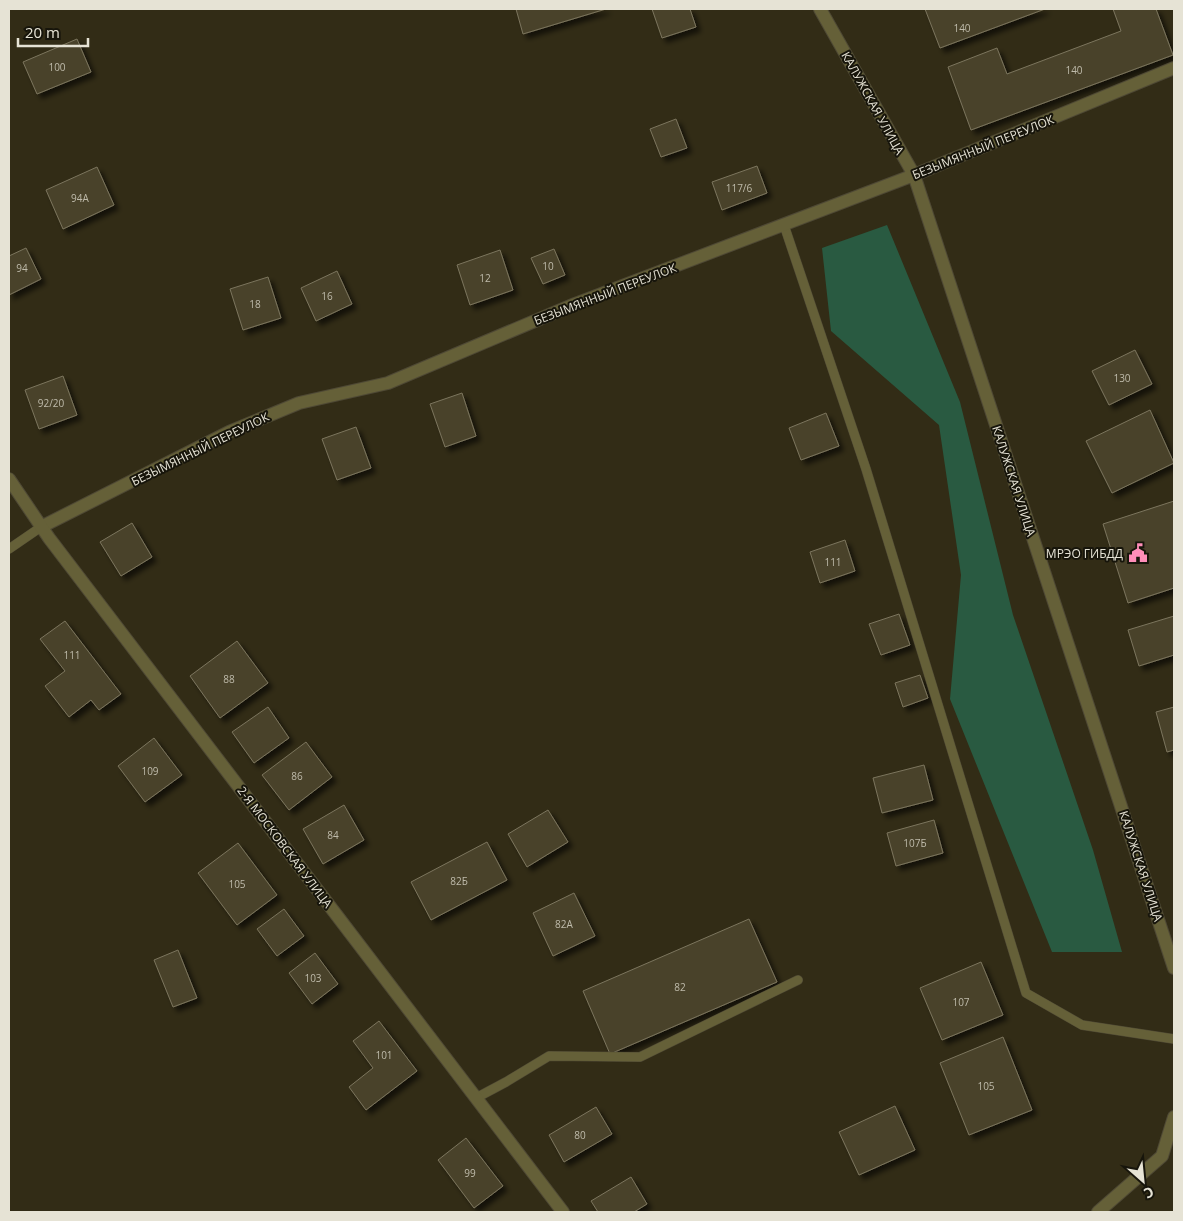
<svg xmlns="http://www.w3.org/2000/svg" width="1183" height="1221" font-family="'Open Sans',sans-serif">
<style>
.green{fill:#295a41}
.building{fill:#49432c;stroke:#7c755d;filter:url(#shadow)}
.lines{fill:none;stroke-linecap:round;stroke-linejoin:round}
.service-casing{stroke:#4f4935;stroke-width:10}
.minor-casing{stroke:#4f4935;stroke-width:14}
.tertiary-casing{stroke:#4f4935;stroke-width:14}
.service{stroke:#656038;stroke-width:9}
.minor{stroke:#656038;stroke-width:12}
.tertiary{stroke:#656038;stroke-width:12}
.labels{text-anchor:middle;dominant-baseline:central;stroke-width:4;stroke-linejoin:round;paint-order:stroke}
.number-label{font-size:10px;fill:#bfbbab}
.street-label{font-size:12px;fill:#e6e3d5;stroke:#17150b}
.poi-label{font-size:12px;fill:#e6e3d5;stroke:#17150b;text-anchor:end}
</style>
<defs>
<filter id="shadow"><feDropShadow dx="4.5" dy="4.5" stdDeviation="2.5" flood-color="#0009"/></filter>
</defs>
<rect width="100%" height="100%" fill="#322c16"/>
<path class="green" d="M887 225 960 402 1013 615 1093 850 1122 952H1052L950 699 961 575 939 425 831 331 822 248Z"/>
<path class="building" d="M516 9H606L523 34Z
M652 9H690L696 27 662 38Z
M925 9H1045L940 48Z
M1113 9H1156L1173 55 971 130 948 67 997 48 1007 74 1121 31Z
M77 39 91 72 37 94 23 62Z
M676 119 687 148 661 157 650 129Z
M757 166 767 193 722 210 712 182Z
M97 167 114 205 63 229 46 190Z
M26 248 41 279 9 295V256Z
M554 249 565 275 543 284 531 258Z
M500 250 513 290 470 305 457 265Z
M337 271 352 304 316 321 301 288Z
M268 277 281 318 243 330 230 289Z
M1135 350 1152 384 1109 405 1092 371Z
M63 376 77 415 39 429 25 390Z
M462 393 476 436 445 447 430 404Z
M1150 410 1174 463 1112 493 1086 441Z
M826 413 839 446 801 460 789 428Z
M356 427 371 468 337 480 322 439Z
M1174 501V588L1128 603 1103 524Z
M132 523 152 557 121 576 100 542Z
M845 540 855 571 820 583 810 552Z
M899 614 910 645 881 655 869 624Z
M1174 616V655L1139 666 1128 630Z
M65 621 121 694 99 710 91 700 69 717 45 686 65 671 40 639Z
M237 641 268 683 220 718 190 676Z
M920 675 928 698 903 707 895 683Z
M268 707 289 738 254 763 232 732Z
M1174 707V750L1167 752 1156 712Z
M154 738 182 775 145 802 118 766Z
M306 742 332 777 289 810 262 775Z
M924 765 933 800 882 813 873 778Z
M344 805 364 840 323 864 303 829Z
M548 810 568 842 527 867 508 834Z
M934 820 943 853 896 866 887 833Z
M487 842 507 880 431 920 411 882Z
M238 843 277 895 237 925 198 873Z
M574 893 595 936 553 956 533 913Z
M284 909 304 936 277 956 257 929Z
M749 919 777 982 610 1054 583 991Z
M178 950 197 998 173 1007 154 960Z
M315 953 338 984 312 1004 289 973Z
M981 962 1003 1015 942 1040 920 988Z
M379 1021 417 1071 366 1110 349 1087 373 1068 353 1041Z
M1003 1037 1032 1110 969 1135 940 1063Z
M895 1106 915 1150 859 1175 839 1132Z
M596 1107 612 1134 564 1162 549 1135Z
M466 1138 503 1186 474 1208 438 1160Z
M631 1177 647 1204 634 1212H598L591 1201Z"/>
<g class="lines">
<g class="service-casing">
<path id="service" d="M784 225 866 469 1026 993 1082 1025 1174 1039
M9 549 41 527
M476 1098 506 1082 549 1056 640 1057 798 980"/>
</g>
<g class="minor-casing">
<path id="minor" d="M820 9 914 175 1174 968
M41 527 229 432 299 403 388 383 575 304 914 175 1174 68
M1098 1212 1162 1156 1174 1117"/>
</g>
<g class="tertiary-casing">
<path id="tertiary" d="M9 479 49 538 563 1212"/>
</g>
<use href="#service" class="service"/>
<use href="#minor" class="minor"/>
<use href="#tertiary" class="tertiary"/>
</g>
<defs>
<g id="civic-bare" transform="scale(1.5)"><path d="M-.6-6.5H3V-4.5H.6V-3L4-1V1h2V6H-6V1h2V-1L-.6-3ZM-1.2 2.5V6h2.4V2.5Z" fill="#ff8eb9" stroke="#17150b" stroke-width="2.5" paint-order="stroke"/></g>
</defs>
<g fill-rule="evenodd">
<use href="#civic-bare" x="1138" y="553"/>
</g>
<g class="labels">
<g class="number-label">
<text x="962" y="28">140</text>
<text x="57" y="67">100</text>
<text x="1074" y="70">140</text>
<text x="739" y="188">117/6</text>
<text x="80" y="198">94А</text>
<text x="548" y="266">10</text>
<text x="22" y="268">94</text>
<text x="485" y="278">12</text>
<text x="327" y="296">16</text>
<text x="255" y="304">18</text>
<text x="1122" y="378">130</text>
<text x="51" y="403">92/20</text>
<text x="833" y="562">111</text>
<text x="72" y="655">111</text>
<text x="229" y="679">88</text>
<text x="150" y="771">109</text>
<text x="297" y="776">86</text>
<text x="333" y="835">84</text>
<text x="915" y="843">107Б</text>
<text x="459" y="881">82Б</text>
<text x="237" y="884">105</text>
<text x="564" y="924">82А</text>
<text x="313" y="978">103</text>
<text x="680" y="987">82</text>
<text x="961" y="1002">107</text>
<text x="384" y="1055">101</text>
<text x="986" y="1086">105</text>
<text x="580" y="1135">80</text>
<text x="470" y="1173">99</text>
</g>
<g class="street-label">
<text transform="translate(873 103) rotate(61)">КАЛУЖСКАЯ УЛИЦА</text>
<text transform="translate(983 147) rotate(-22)">БЕЗЫМЯННЫЙ ПЕРЕУЛОК</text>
<text transform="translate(605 294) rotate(-21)">БЕЗЫМЯННЫЙ ПЕРЕУЛОК</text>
<text transform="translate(200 449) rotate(-26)">БЕЗЫМЯННЫЙ ПЕРЕУЛОК</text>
<text transform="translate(1014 481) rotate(72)">КАЛУЖСКАЯ УЛИЦА</text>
<text transform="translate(285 847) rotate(53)">2-Я МОСКОВСКАЯ УЛИЦА</text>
<text transform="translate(1141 866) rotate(72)">КАЛУЖСКАЯ УЛИЦА</text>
</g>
<g class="poi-label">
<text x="1123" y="553">МРЭО ГИБДД</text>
</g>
</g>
<rect width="1183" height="1221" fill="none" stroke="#e6e3d5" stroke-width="20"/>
<g transform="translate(1143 1181) rotate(153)" stroke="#17150b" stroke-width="4" paint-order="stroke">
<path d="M0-4L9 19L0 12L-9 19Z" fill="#e6e3d5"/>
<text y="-8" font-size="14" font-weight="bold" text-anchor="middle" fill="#e6e3d5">С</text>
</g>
<path d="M18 38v8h70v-8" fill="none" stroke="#e6e3d5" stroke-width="2.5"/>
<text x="25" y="38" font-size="15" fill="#e6e3d5" stroke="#17150b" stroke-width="4" paint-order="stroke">20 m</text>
</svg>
